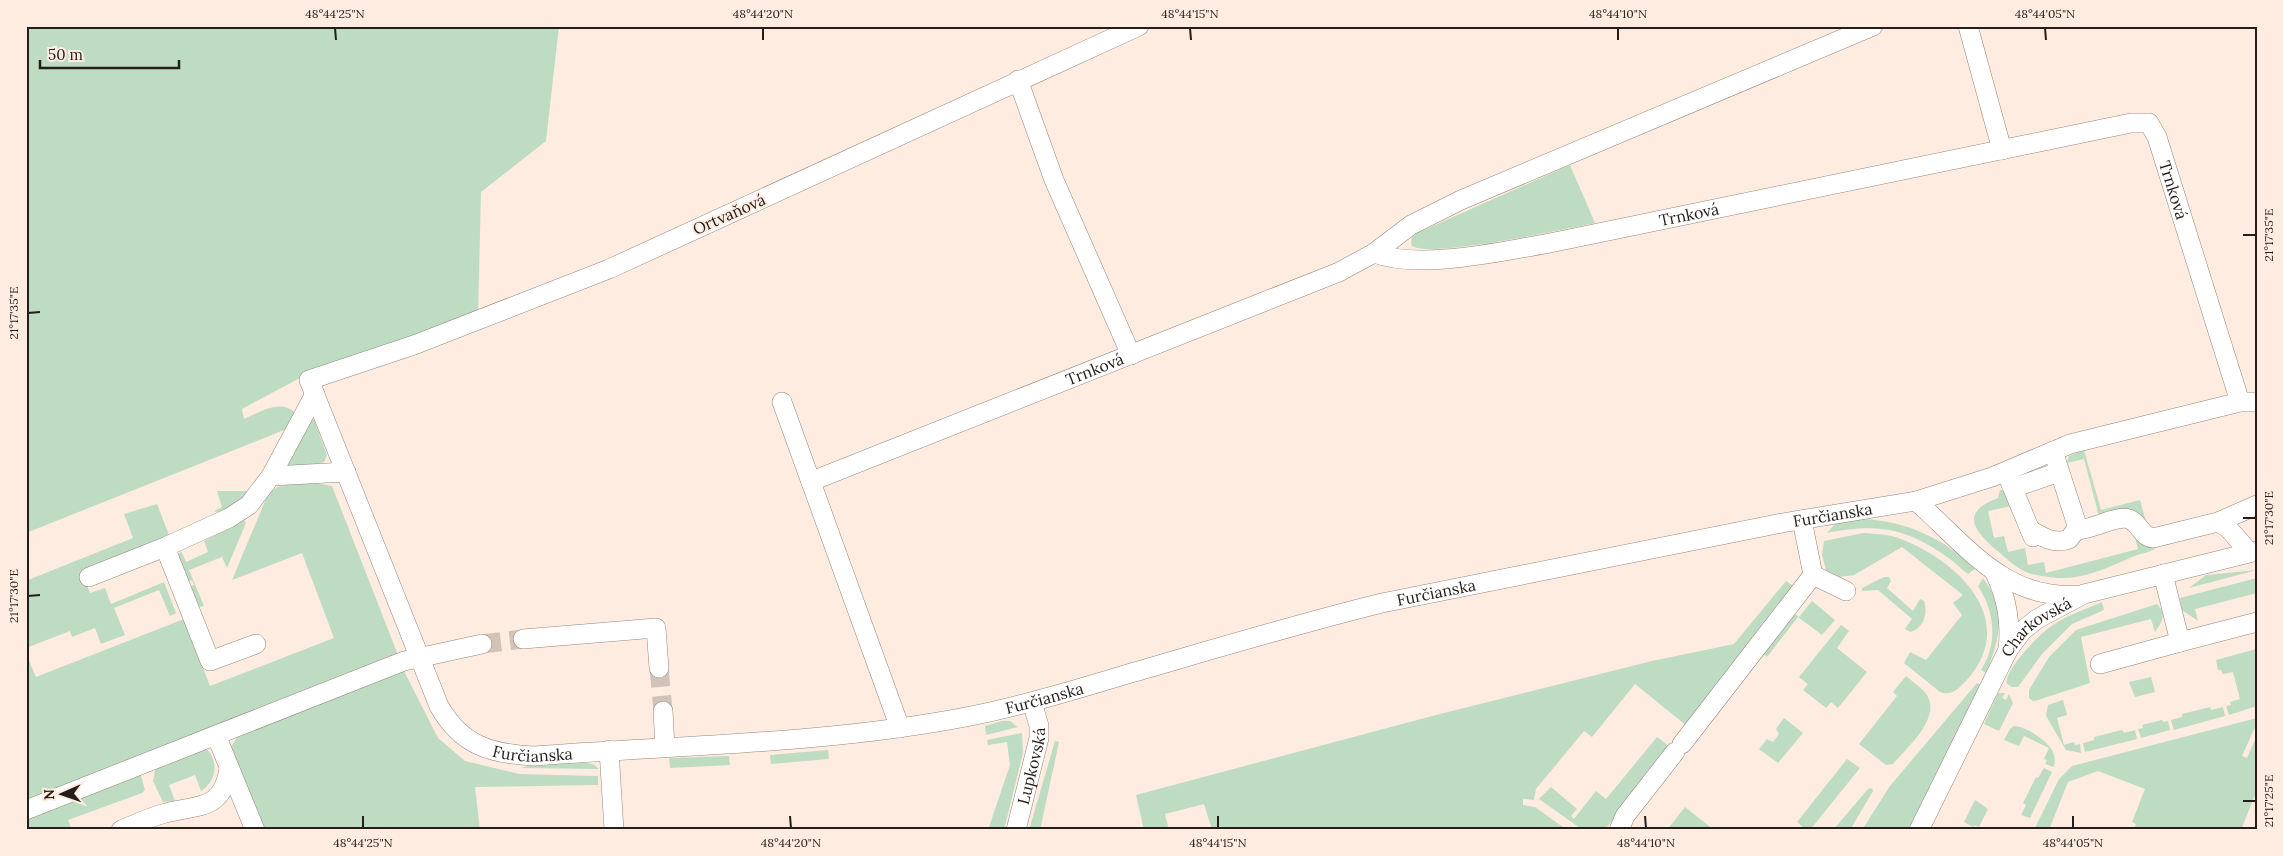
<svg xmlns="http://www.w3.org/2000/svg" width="2283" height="856" font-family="Lora,serif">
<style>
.green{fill:#bddcc1}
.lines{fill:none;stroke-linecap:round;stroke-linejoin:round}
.minor-tunnel{stroke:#d2c3b9;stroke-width:19;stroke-dasharray:19 9;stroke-linecap:butt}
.minor-casing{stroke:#96867b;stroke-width:20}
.minor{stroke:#fff;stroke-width:19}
.ticks{fill:none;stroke:#241d19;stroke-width:2}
.labels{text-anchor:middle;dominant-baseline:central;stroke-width:4;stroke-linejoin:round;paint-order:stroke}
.street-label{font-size:16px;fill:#241d19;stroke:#feece1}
.neatline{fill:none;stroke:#241d19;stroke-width:2}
.ticks-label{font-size:12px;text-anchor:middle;fill:#241d19}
</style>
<rect width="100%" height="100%" fill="#feece1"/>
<path class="green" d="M26 26H559L546 141 481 192 478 317 313 371 242 409 244 419C261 412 282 397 297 415L289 428 26 533Z
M1570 165 1595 223C1570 228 1424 260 1411 245L1412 237 1417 233Z
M310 420H314L327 455 324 462 302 468 282 470Z
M2084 450 2101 510 2140 500 2149 532 2099 516 2084 459 2067 463 2069 456Z
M304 481 332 486 398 655 26 805V654L36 677 184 619 210 686 334 638 302 553 232 580 268 494 277 487Z
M2000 490H2004L2012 506 1988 511 1994 538 2004 536 2008 552 2025 548 2028 565 2044 562 2046 573 2138 549 2133 531 2155 545V549C2150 552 2143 553 2137 555 2108 567 2082 582 2049 577 2042 576 2033 575 2026 572 2015 567 2005 557 1995 549 1972 529 1961 512 1998 498Z
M217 491H246L248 492V496L220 514 214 511 222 507Z
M157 504 169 535 81 571 90 593 105 588 111 604 164 582 176 613 170 616 159 590 114 608 125 635 101 644 95 628 72 637 70 631 26 648V577L28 580 133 538 124 514Z
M1863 519C1906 521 1944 538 1975 569L1968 574C1962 570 1957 564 1950 559 1906 528 1880 523 1827 533L1836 523Z
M244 520 246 523 227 568 222 557 189 570 204 606 198 607 186 589 194 585 192 580 184 584 177 556 181 551 186 562 208 552 204 541Z
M1863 533C1876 534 1889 534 1901 539 1960 562 2020 621 1966 681 1958 689 1952 696 1940 692L1904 663 1910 652 1926 660 1962 615 1953 603 1963 595 1902 547 1854 575 1839 577 1826 570 1822 555 1824 541Z
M2257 570 2189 588 2206 575Z
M1884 577H1889L1891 581 1887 588 1913 611 1920 599 1924 601C1928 614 1924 627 1911 632L1905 629 1912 619 1878 590 1862 591V588Z
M1983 578C2007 610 2000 639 1986 673L1981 670C1998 644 1995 612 1978 586Z
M2257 578V593L2195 609 2198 621 2182 610 2180 598Z
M1786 581 1796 588 1687 726 1635 684 1592 737 1584 731 1536 789 1534 800 1523 799V805L1535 807 1567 830H1212L1204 804 1165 814 1169 830H1144L1136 795 1436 715 1652 661 1734 644Z
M1812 601 1835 620 1822 635 1798 617 1767 657 1761 652 1792 612 1799 617Z
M2102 602 2104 610 2072 624 2042 654 2018 687H2012L2007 684C2003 671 2041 632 2053 625 2067 615 2086 609 2102 602Z
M2157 604C2167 614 2162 622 2155 632L2151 619 2081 637 2090 683 2038 700 2033 701 2029 698V690L2049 657 2076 630Z
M1841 625 1849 631 1837 648 1867 672 1838 708 1831 702 1826 708 1803 690 1808 684 1799 677Z
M2256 649 2257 665 2255 666 2257 673V706L2229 715 2226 706 2231 705 2230 702 2240 699 2233 672 2223 674 2221 670H2218L2216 660Z
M404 671 438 738 465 761 519 774 598 776V785L475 787 480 830H260L229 750 241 731Z
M1906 676C1913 682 1922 688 1927 695 1941 719 1907 747 1893 764L1886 765 1859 744 1897 696 1893 692Z
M2151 677 2155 692 2135 697 2129 682Z
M1977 683 1981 685 1908 830H1862L1890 786Z
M1998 693H2005L2002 698 2006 700 2009 694 2013 703 1999 731 1984 724Z
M2063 700 2067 715 2057 718 2064 745 2074 742 2075 745 2080 744 2081 753 2066 750 2046 716 2048 705Z
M2210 707 2211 710 2223 707 2225 716 2174 730 2171 720 2182 717V714Z
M1784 718 1803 733 1778 763 1759 749 1767 739 1773 742 1779 734 1776 729Z
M2257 718V723L2242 756 2247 758 2257 735V790L2241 830H2134L2136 824 2132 822 2145 789 2098 771 2068 782 2049 830H2034L2059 779 2072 766Z
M2162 720 2163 722 2168 721 2170 730 2141 738 2138 729 2143 728 2142 725Z
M1002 721H1010L1018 727 986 735 985 726Z
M2014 726C2025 726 2048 741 2053 752 2055 757 2055 762 2054 767L2045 764 2047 760 2044 759 2049 748 2024 736 2019 746 2004 740 2010 729Z
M2122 730 2124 733 2135 730 2137 739 2085 752 2083 743 2094 740V737Z
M1022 733 1023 753 1004 830H988L1010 765 1007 742 988 745 987 740Z
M1657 737 1670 747 1608 826C1600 831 1589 831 1580 828L1539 799 1551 787 1577 809 1571 816 1574 819 1596 791 1606 799Z
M1055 741 1059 742 1040 830H1029Z
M204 747C219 758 218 781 201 791L195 775 169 785 175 801 163 802 153 781 157 761Z
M828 750 829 759 771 764 770 755Z
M729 756 730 765 670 768 669 758Z
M1847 759 1860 768 1810 830H1806L1797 822Z
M581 762 593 764 599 769 521 768 532 765Z
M2044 768 2052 772 2030 818 2021 815 2026 805 2023 803 2036 777 2038 778Z
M139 769 145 790 142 793 68 820 72 830H26V814Z
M1872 788 1873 791 1850 830H1833L1868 789Z
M1975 800 1988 809 1979 827 1974 825 1973 827 1964 822Z
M1685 807 1714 830H1667Z"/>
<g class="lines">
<path class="minor-tunnel" d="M482 644 523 639
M659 668 663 711"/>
<g class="minor-casing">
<g id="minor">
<path id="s1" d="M1139 26 609 269 414 345 309 380 439 706C461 745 490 754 534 756 680 745 828 744 971 716 1025 705 1078 689 1131 673 1214 649 1297 624 1382 603L1782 523 1916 501 1992 477 2070 444 2240 402H2257"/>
<path d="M1968 26 2002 150"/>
<path d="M1018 80 1054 180 1131 355"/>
<path id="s2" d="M1374 253C1419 270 1497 252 1545 244L2131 123H2149L2157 137 2240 402"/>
<path d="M782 402 900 728"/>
<path d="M2006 472 2033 537"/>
<path d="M271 476 315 394"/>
<path id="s3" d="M812 481 1339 272 1374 253 1411 225 1461 200 1873 26"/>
<path d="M2013 488 2059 472"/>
<path d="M1916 501C1965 544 2004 600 2077 595"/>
<path d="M2218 522 2228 528 2249 552"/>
<path d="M2030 530C2043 537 2055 545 2069 539L2076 530V522L2053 451"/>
<path d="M2076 530C2091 530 2117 515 2129 519 2140 523 2141 537 2153 538L2218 522 2257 505"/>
<path d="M165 547 210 661 256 644"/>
<path d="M1995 573C2007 599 2011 622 2008 650"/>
<path d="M1813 575 1846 591"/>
<path d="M89 577 165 547 229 518 249 505 271 476 346 472"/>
<path d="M523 639 656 628 659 668"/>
<path d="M2180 642 2257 622"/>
<path d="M2100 664 2180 642 2163 574"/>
<path d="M663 711 665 747"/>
<path d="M216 735 255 830"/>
<path d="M1682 744 1813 575 1802 520"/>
<path d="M609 750 614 830"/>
<path d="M26 810 404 661 482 644"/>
<path d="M121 830C134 825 148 818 162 814 195 804 222 813 229 769"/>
<path id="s4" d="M1016 830 1039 738V726L1032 702"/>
<path d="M1619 830 1625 816 1675 752"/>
<path id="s5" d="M1919 830 2008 650 2022 631 2037 619 2084 594 2257 551"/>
</g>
</g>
<use href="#minor" class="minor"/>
</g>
<path class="ticks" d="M335 28 336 40M763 28V40M1190 28 1191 40M1618 28V40M2045 28 2046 40M2243 235H2256M28 313 40 312M2243 518H2256M28 596 40 595M2243 801H2256M363 816V828M790 816 791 828M1218 816V828M1645 816 1646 828M2073 816V828"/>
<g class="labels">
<g class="street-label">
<text stroke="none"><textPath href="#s2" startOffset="861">Trnková</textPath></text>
<text transform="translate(729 214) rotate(-24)">Ortvaňová</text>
<text stroke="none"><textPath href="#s2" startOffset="320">Trnková</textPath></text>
<text stroke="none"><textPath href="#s3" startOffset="304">Trnková</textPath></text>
<text stroke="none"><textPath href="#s1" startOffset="2692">Furčianska</textPath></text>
<text stroke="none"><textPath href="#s1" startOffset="2288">Furčianska</textPath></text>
<text stroke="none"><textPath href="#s5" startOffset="238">Charkovská</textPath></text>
<text stroke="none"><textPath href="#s1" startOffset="1882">Furčianska</textPath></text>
<text stroke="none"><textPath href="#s1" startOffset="1366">Furčianska</textPath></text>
<text stroke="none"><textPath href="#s4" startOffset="66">Lupkovská</textPath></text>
</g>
</g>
<rect width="2283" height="856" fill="none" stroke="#feece1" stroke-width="55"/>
<g transform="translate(62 794) rotate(268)" stroke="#feece1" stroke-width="4" paint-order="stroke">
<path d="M0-4L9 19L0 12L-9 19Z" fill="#241d19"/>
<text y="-8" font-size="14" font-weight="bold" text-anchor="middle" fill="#241d19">N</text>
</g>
<path d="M40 60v8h139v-8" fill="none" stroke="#241d19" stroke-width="2.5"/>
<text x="48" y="60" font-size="15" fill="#241d19" stroke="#feece1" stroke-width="4" paint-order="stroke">50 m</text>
<rect x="28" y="28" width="2228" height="800" class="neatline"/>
<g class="ticks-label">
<text x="335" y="18">48°44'25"N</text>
<text x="763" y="18">48°44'20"N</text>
<text x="1190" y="18">48°44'15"N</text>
<text x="1618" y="18">48°44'10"N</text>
<text x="2045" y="18">48°44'05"N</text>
<text transform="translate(2269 235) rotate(-90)" y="4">21°17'35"E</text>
<text transform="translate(14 313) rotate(-90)" y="4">21°17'35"E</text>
<text transform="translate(2269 518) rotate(-90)" y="4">21°17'30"E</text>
<text transform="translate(14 596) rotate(-90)" y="4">21°17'30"E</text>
<text transform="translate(2269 801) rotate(-90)" y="4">21°17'25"E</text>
<text x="363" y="847">48°44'25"N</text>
<text x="791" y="847">48°44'20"N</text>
<text x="1218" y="847">48°44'15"N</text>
<text x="1646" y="847">48°44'10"N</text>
<text x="2073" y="847">48°44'05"N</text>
</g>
</svg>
